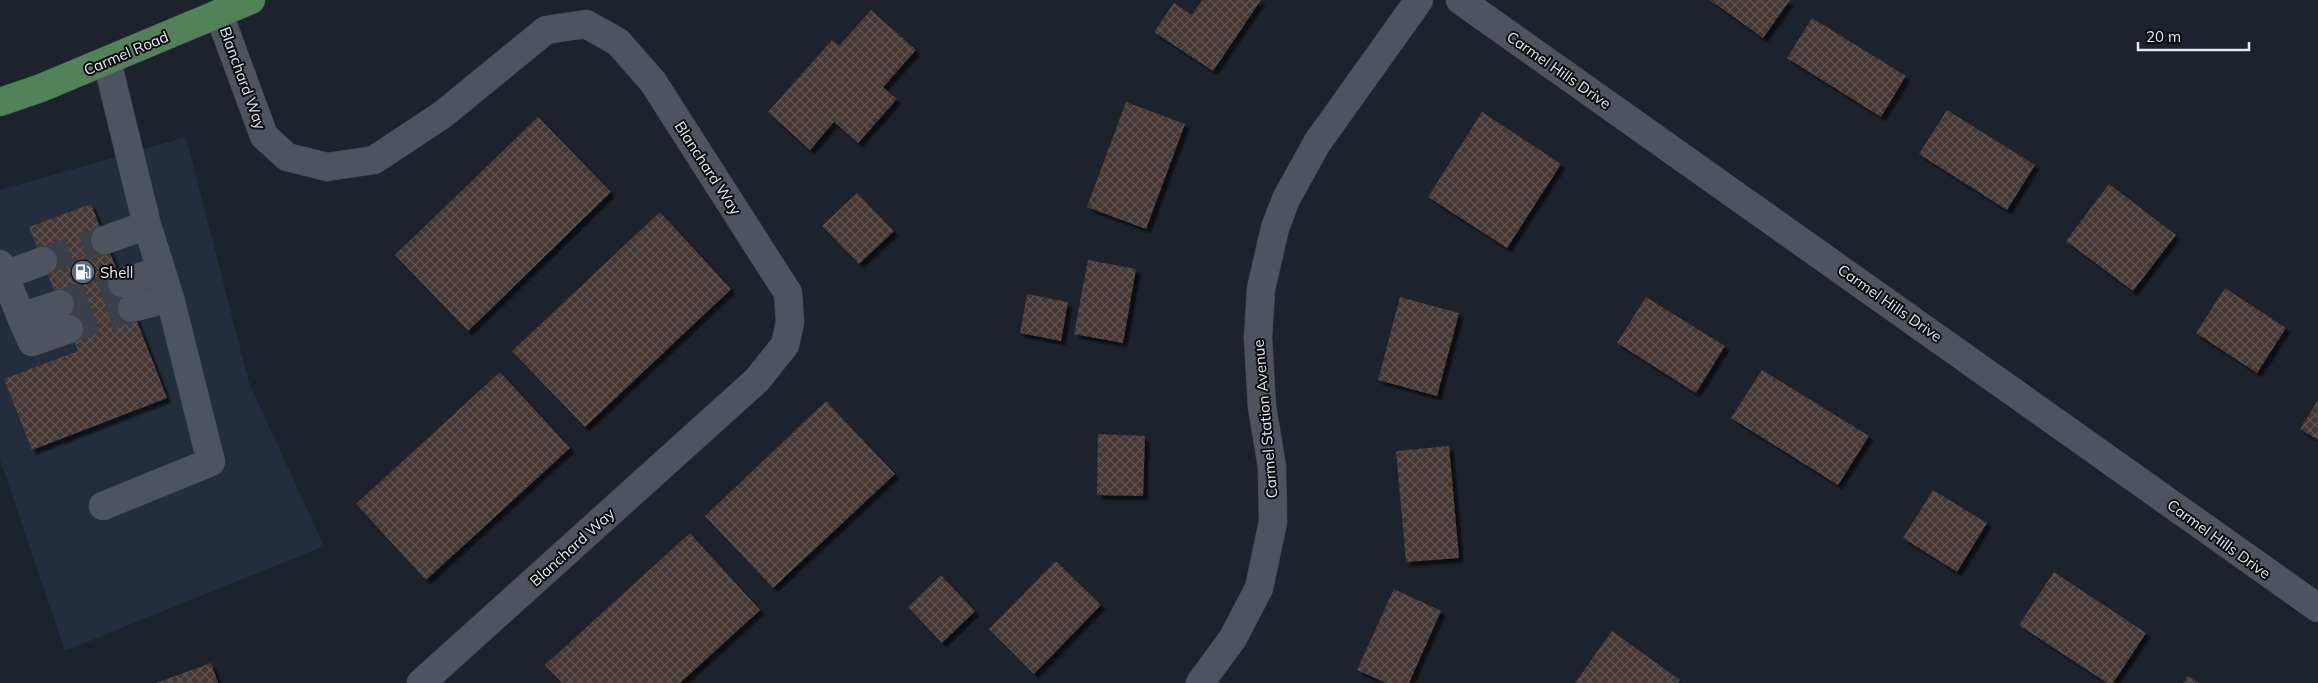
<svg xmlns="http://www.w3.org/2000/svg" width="2318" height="683" font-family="Mulish,sans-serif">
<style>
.built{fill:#232d3b}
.building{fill:url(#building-cross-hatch);filter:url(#shadow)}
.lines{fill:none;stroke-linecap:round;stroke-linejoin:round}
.minor-tunnel{stroke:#3b414a;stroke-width:28;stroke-dasharray:28 14;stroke-linecap:butt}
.minor-casing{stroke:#3c4149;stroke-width:29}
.major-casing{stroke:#3c4149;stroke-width:29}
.minor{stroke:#4d545f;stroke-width:28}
.major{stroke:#518258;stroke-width:28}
.labels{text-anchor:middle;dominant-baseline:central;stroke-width:4;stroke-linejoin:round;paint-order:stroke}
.street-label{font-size:15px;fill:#e4e8ef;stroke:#0a0c10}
.poi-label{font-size:15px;fill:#e4e8ef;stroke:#0a0c10;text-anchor:start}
</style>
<defs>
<pattern id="building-cross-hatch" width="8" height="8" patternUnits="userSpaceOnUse" patternTransform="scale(1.25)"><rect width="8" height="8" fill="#453733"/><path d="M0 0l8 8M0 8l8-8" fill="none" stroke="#605451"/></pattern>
<filter id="shadow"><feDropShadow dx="4.5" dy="4.5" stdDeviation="1" flood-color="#0009"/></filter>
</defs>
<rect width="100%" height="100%" fill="#1d232d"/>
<path class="built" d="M186 137 249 383 324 546 65 651 0 460V190Z"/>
<path class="building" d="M1202 0H1261L1213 71 1154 32 1174 3 1192 15Z
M1710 0H1790L1763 38Z
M871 10 916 50 883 87 897 99 858 143 834 122 810 150 768 112 832 40 839 46Z
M1812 18 1906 76 1881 117 1787 58Z
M1126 102 1185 124 1146 229 1087 207Z
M1947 110 2035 165 2007 210 1919 154Z
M1482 112 1561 164 1507 248 1428 197Z
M538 117 611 192 468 331 395 255Z
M2109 184 2176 235 2133 291 2066 241Z
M857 193 894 231 859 264 822 226Z
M91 204 167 398 32 450 4 379 78 351 29 227Z
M660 212 731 289 585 427 512 351Z
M1088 260 1136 269 1123 343 1074 334Z
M2225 288 2286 328 2257 373 2196 333Z
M1027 294 1068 302 1061 341 1020 333Z
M1400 297 1459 313 1437 396 1378 380Z
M1646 297 1725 346 1696 393 1617 343Z
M1762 370 1869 436 1838 485 1731 418Z
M500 372 570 448 426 580 356 504Z
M2318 400V440L2300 429Z
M826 401 895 474 773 588 705 516Z
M1098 434 1145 436 1143 496 1097 495Z
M1449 446 1459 558 1406 562 1396 451Z
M1933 490 1987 523 1957 572 1903 538Z
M690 533 760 610 680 683H562L545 665Z
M1056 561 1101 605 1034 674 989 629Z
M2054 572 2146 633 2113 683H2107L2019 625Z
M941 575 975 611 942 643 908 607Z
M1394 589 1441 611 1409 683H1386L1357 670Z
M1612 631 1680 680 1678 683H1575Z
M211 663 218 683H156Z
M2188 676 2199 683H2183Z"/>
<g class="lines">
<path class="minor-tunnel" d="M43 261 105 240
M60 304 122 283
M69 329 132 308"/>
<g class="minor-casing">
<path id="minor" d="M1460 0 2318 608
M219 14 264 136 287 157 327 167 374 160 442 115 546 30 586 24 618 42 653 82 788 293 790 322 785 345 757 380 421 683
M105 240 147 225
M0 264 21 317 60 304
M5 275 43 261
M122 283 161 270
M132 308 170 298
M21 317 32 342 69 329
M103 506 211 462 170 298 147 225 107 61
M1200 683 1233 638 1259 588 1273 522 1272 467 1262 407 1258 338 1261 289 1275 228 1286 199 1317 143 1419 0"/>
</g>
<g class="major-casing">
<path id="major" d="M0 102 41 88 251 0"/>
</g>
<use href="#minor" class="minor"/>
<use href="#major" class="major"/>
</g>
<defs>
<g id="fuel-disc" transform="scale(1.25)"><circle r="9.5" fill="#5c6f8a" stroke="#0a0c10"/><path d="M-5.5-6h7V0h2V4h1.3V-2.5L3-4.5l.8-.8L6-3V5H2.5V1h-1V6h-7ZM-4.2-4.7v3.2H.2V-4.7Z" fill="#fff"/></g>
</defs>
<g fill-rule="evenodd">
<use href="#fuel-disc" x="83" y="272"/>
</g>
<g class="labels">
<g class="street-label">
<text transform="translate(126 53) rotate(-23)">Carmel Road</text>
<text transform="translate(1559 70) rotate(35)">Carmel Hills Drive</text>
<text transform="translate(243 78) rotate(70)">Blanchard Way</text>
<text transform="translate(708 168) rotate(57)">Blanchard Way</text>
<text transform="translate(1890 303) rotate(35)">Carmel Hills Drive</text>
<text transform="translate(1265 419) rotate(-95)">Carmel Station Avenue</text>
<text transform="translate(2219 539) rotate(36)">Carmel Hills Drive</text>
<text transform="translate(572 547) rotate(-42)">Blanchard Way</text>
</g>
<g class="poi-label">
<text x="100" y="272">Shell</text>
</g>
</g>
<path d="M2138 42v8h111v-8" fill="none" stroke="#e4e8ef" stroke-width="2.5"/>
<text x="2146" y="42" font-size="15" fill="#e4e8ef" stroke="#0a0c10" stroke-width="4" paint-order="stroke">20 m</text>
</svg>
